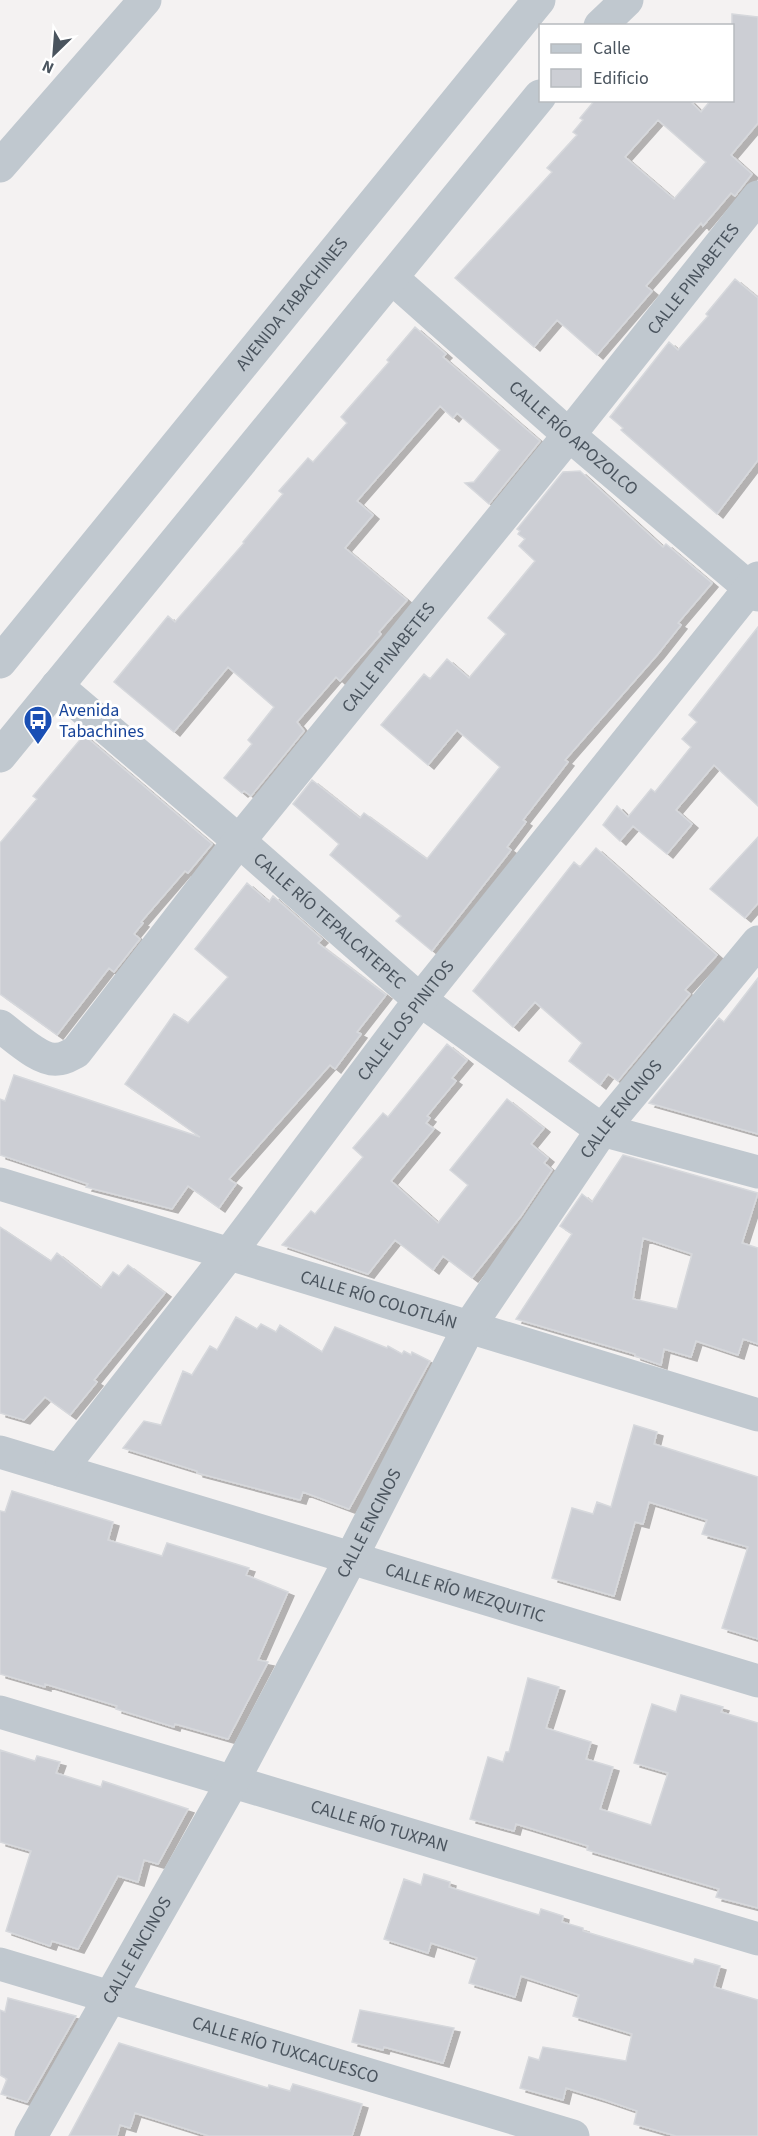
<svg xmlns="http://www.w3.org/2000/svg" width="758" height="2136" font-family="'Source Sans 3',sans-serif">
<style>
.building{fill:#ccced4;stroke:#d6d8dc;stroke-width:1.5;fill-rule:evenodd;filter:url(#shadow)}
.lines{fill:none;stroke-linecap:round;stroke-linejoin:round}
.minor{stroke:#c0c8cf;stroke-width:33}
.labels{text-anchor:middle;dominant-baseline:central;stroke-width:6;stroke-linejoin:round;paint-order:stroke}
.street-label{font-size:18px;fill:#4a545e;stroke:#fff}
.transit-label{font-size:18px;fill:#164399;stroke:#fff;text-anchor:start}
</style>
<defs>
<filter id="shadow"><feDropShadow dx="6" dy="4" stdDeviation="0" flood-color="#0004"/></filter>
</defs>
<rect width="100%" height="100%" fill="#f4f2f2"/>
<path class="building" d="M732 14 758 17V123L731 155 752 174 735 196 731 193 703 226 701 223 646 286 652 291 597 355 557 320 534 347 455 278 552 172 547 168 577 135 573 132 583 120 580 118 595 100H689L701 112 711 100H732ZM658 120 706 162 674 199 625 157Z
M735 279 758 298V460L717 514 621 430 623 428 610 417 669 342 678 350 708 316 706 314Z
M415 327 446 354 443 357 540 441 489 504 465 483 474 482 500 450 457 413 453 418 440 406 357 501 373 515 345 548 407 600 379 632 381 634 340 681 336 677 297 722 304 731 251 796 244 791 242 793 224 778 252 744 248 740 274 707 228 667 174 732 114 682 168 616 175 622 244 543 243 542 283 494 279 491 308 458 313 462 347 423 341 417 389 362 387 360Z
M580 471 663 547 666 544 712 583 678 623 681 625 658 654 565 760 568 762 523 820 526 822 507 847 511 850 432 951 396 921 401 916 330 855 339 844 293 804 312 780 360 818 364 813 427 859 500 767 457 730 428 765 381 725 424 674 430 679 447 659 469 678 506 634 488 618 535 561 519 546 525 539 518 534 520 531 517 529 563 472Z
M758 627V806L714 765 676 810 692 824 667 854 633 826 620 841 603 825 617 806 628 817 651 789 655 792 691 747 682 739 697 722 689 715Z
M84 735 212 844 188 873 185 871 141 922 143 923 134 934 140 939 114 972 109 968 57 1035 0 994V843L37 799 33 796Z
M758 837V903L745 918 710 889Z
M596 848 717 955 685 990 690 994 618 1081 608 1074 600 1085 569 1061 582 1043 535 1002 513 1027 473 991 574 862 580 867Z
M247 883 269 902 273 896 322 939 318 943 386 995 357 1032 361 1034 335 1069 330 1065 229 1179 236 1184 219 1208 188 1186 172 1209 86 1187 88 1184 0 1155V1099L5 1101 14 1075 200 1137 125 1084 174 1014 188 1023 228 977 195 949Z
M758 978V1134L649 1103 719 1018 724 1022Z
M447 1044 467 1060 452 1078 456 1081 427 1116 430 1118 426 1123 434 1129 391 1181 438 1223 468 1185 450 1170 507 1099 544 1128 531 1144 548 1158 544 1163 552 1170 521 1216 472 1278 443 1256 433 1270 395 1240 368 1274 282 1245 311 1211 315 1214 363 1157 353 1148 383 1113 388 1117Z
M623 1155 758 1193 742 1243 758 1248V1344L743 1339 738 1355 696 1341 691 1357 664 1349 661 1365 635 1356V1354L516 1319 572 1234 560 1226 582 1194 592 1202ZM643 1238 692 1254 677 1309 633 1299Z
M0 1227 51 1261 57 1253 101 1288 113 1272 119 1276 128 1265 165 1293 94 1380 97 1382 70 1415 45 1397 24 1420 0 1413Z
M236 1317 257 1329 261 1324 276 1332 280 1325 322 1352 335 1327 387 1348 388 1346 402 1354 404 1351 411 1355 412 1352 430 1361 349 1509 303 1492 300 1500 197 1473V1471L123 1448 144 1421 161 1425 183 1371 192 1375 210 1346 217 1350Z
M634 1425 657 1432 654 1444 758 1477V1639L722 1628 748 1547 702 1534 707 1520 649 1502 643 1524 635 1522 614 1596 552 1578 572 1508 593 1514 597 1502 611 1507Z
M12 1491 113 1522 108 1540 162 1556 167 1543 249 1568 246 1575 288 1592 258 1660 268 1662 228 1739 175 1724 174 1727 116 1709 117 1706 45 1684V1687L0 1674V1511L5 1512Z
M528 1678 559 1687 546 1728 591 1742 586 1759 613 1767 600 1809 651 1825 668 1773 634 1763 652 1704 676 1712 681 1695 723 1707 721 1712 758 1723V1908L716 1897 719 1889 587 1850 588 1846 562 1838 516 1824 514 1831 470 1819 488 1757 503 1762 506 1752H509Z
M0 1750 35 1761 37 1756 60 1762 56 1773 101 1787 103 1781 188 1809 158 1864 144 1860 138 1882 118 1876 78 1949 52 1941 50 1946 6 1931 31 1851 0 1842Z
M424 1874 450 1882 449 1887 539 1915 541 1909 563 1916 562 1922 583 1928V1931L693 1964 695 1959 720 1966 714 1987 758 2000V2136H676L634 2124 637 2111 602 2099 566 2088 563 2100 520 2088 529 2057 539 2060 543 2047 626 2061 632 2034 573 2016 579 1995 521 1976 515 1997 469 1983 477 1958 431 1943 428 1953 384 1939 404 1879 421 1885Z
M8 1998 76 2016 27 2102 1 2094 7 2079 0 2075V2010L5 2012Z
M360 2010 454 2028 443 2063 384 2047 383 2050 352 2042Z
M119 2043 268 2088 269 2085 290 2091 293 2084 362 2104 352 2136H209L135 2113 130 2128 120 2125 117 2136H69Z"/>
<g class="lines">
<g class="minor">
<path d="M600 26 627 0"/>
<path d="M0 166 145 0"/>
<path id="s1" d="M392 278 569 435 758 595"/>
<path id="s2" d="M0 662 539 0"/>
<path id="s3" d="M57 686 239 841 420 1000 602 1130 758 1172"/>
<path d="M0 756 540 96"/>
<path id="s4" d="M0 1026C14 1036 41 1062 58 1059 65 1059 70 1055 76 1052L239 841 569 435 758 197"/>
<path id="s5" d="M0 1184 758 1415"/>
<path id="s6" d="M0 1452 758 1681"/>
<path id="s7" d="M60 1470 229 1254 420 1000 758 578"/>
<path id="s8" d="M0 1712 758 1939"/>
<path id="s9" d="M0 1964 573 2136"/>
<path id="s10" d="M31 2136 233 1781 351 1558 469 1327 602 1130 758 942"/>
</g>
</g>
<defs>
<g id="bus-pin" transform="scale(1.5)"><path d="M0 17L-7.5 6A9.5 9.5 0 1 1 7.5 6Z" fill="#1a4fb4" stroke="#fff"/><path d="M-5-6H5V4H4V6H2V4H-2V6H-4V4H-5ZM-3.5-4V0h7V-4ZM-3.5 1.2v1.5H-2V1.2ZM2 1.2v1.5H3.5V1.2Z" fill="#fff"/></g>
</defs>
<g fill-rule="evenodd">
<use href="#bus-pin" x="38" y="720"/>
</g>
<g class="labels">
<g class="street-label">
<text stroke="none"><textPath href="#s4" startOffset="1077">CALLE PINABETES</textPath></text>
<text stroke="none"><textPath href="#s2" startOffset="462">AVENIDA TABACHINES</textPath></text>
<text stroke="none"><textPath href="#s1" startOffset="242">CALLE RÍO APOZOLCO</textPath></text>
<text stroke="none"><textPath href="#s4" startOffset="591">CALLE PINABETES</textPath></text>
<text stroke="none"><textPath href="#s3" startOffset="360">CALLE RÍO TEPALCATEPEC</textPath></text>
<text stroke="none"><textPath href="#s7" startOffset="567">CALLE LOS PINITOS</textPath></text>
<text stroke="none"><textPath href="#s10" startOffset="1186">CALLE ENCINOS</textPath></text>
<text stroke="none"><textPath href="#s5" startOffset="396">CALLE RÍO COLOTLÁN</textPath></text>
<text stroke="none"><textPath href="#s10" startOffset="700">CALLE ENCINOS</textPath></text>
<text stroke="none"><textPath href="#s6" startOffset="486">CALLE RÍO MEZQUITIC</textPath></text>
<text stroke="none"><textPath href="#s8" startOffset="396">CALLE RÍO TUXPAN</textPath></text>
<text stroke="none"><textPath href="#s10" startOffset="214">CALLE ENCINOS</textPath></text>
<text stroke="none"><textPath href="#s9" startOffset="298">CALLE RÍO TUXCACUESCO</textPath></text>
</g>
<g class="transit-label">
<text x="59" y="710">Avenida<tspan x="59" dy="21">Tabachines</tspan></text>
</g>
</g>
<rect x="539" y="24" width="195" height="78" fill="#ffffff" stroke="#b7bbbf" stroke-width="1.5"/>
<rect x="551" y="44" width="30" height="9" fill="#c0c8cf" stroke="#b7bbbf" stroke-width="1.5"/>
<text x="593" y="54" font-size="18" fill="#4a545e">Calle</text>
<rect x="551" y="69" width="30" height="18" fill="#ccced4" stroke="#b7bbbf" stroke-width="1.5"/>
<text x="593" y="84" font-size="18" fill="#4a545e">Edificio</text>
<g transform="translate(54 54) rotate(205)" stroke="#ffffff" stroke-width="4.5" paint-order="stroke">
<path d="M0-4.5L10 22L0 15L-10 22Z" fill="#4a545e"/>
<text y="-9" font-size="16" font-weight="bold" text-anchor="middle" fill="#4a545e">N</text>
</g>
</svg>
